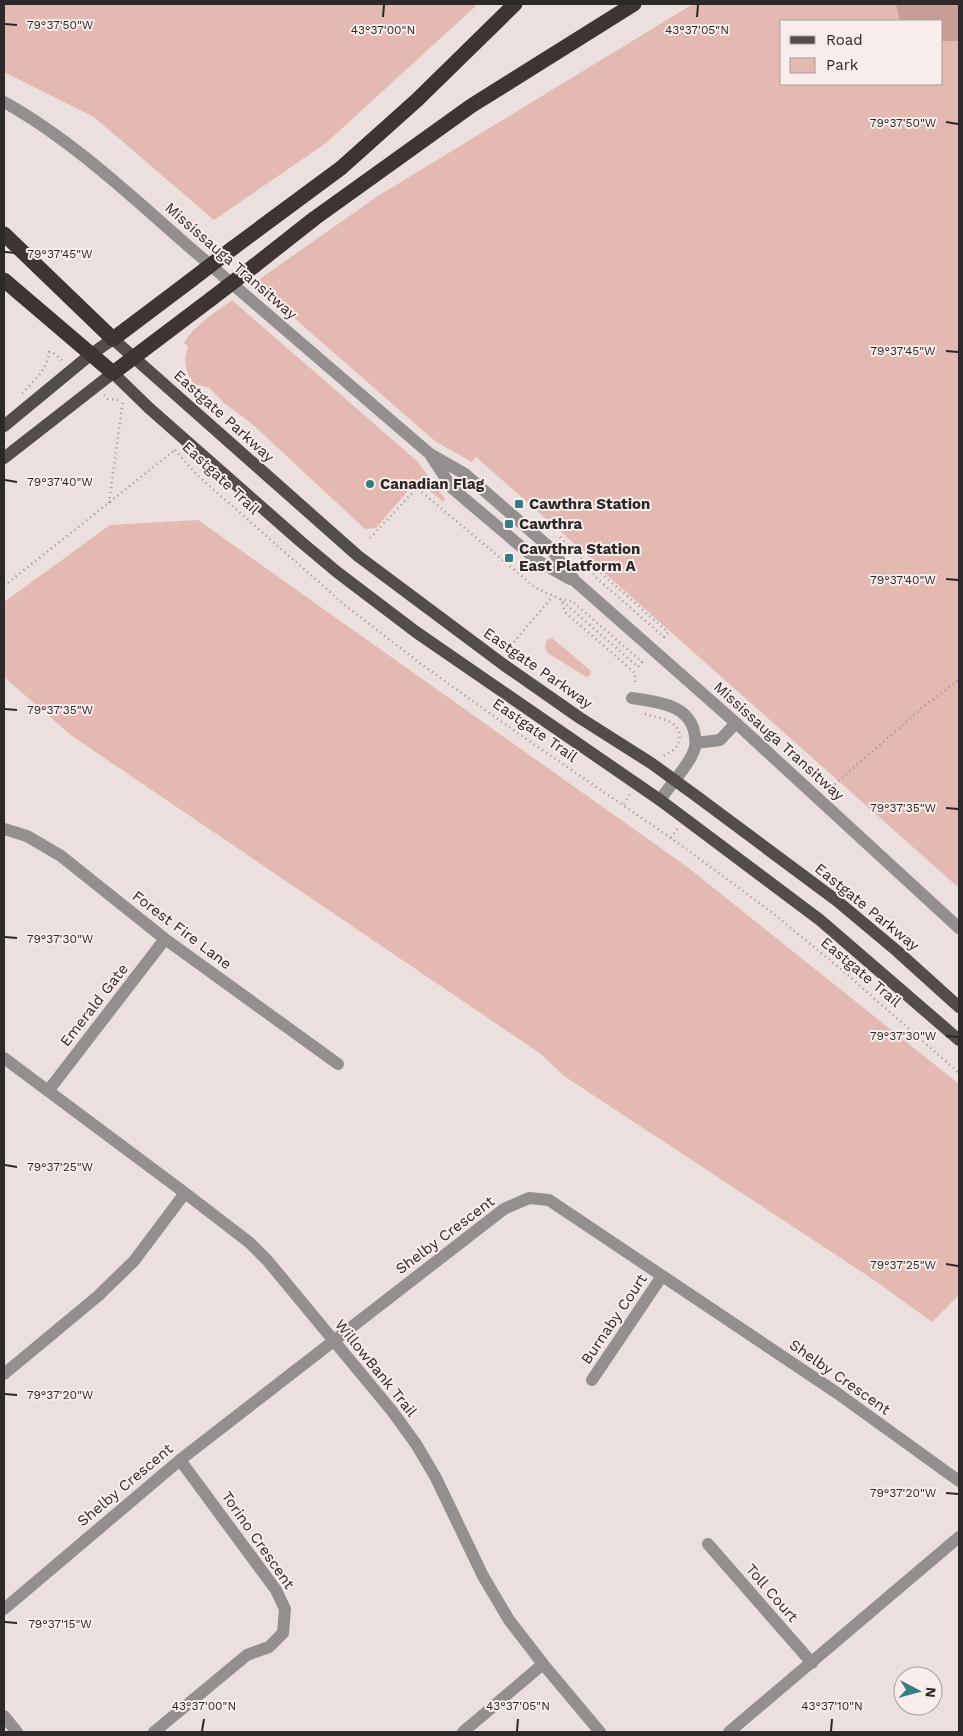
<svg xmlns="http://www.w3.org/2000/svg" width="963" height="1736" font-family="'Work Sans',sans-serif">
<style>
.green{fill:#e4b9b1;fill-rule:evenodd}
.forest{fill:#c69c94}
.lines{fill:none;stroke-linecap:round;stroke-linejoin:round}
.path{stroke:#9b9391;stroke-width:2.5;stroke-dasharray:1 4;stroke-linecap:butt}
.minor{stroke:#948f8f;stroke-width:12}
.major{stroke:#544c4b;stroke-width:12}
.highway{stroke:#3e3533;stroke-width:15}
.highway-bridge{stroke:#3e3533;stroke-width:15}
.ticks{fill:none;stroke:#2e2929;stroke-width:2}
.poi-dot{fill:#357d83;stroke:#f8edeb;stroke-width:2}
.labels{text-anchor:middle;dominant-baseline:central;stroke-width:4;stroke-linejoin:round;paint-order:stroke}
.street-label{font-size:15px;fill:#2e2929;stroke:#f8edeb}
.poi-label{font-size:15px;font-weight:bold;fill:#2e2929;stroke:#f8edeb;text-anchor:start}
.ticks-label{font-size:12px;text-anchor:middle;fill:#2e2929;stroke:#f8edeb;stroke-width:4;stroke-linejoin:round;paint-order:stroke}
</style>
<rect width="100%" height="100%" fill="#ebe0de"/>
<path class="green" d="M4 4H478L326 143 214 220 94 117 4 72Z
M693 4H959V888L600 569 595 562 476 457 472 462 436 442 254 283 378 196ZM782 21H942V84H782Z
M232 300 417 461 445 499 443 502 417 480 376 528 365 529 251 423 224 403 209 388 194 384 189 376 186 368 185 360 188 346 184 343C194 325 215 313 232 300Z
M198 520 686 866 959 1084V1295L932 1322 874 1280 564 1076 541 1054 72 736 4 677V602L110 525Z
M552 638 590 670 591 673 588 677H586L548 653C544 648 544 644 548 639Z"/>
<path class="forest" d="M896 4H959V41H942V21H900Z"/>
<g class="lines">
<path class="path" d="M22 393C33 382 48 369 49 352H52L63 361
M104 395 108 399 122 400
M175 450 197 475 346 606 421 664 516 732 671 838 770 911 843 971 959 1073
M109 503 123 400
M560 537 592 569 601 573 668 632 664 637 594 576 592 569
M370 538 417 488 536 588 560 599 566 613 635 673V685
M4 586 175 450
M560 599 572 601 642 662 638 667Z
M514 642 553 596
M645 714C654 717 664 718 672 723 687 734 678 752 662 756
M827 791 923 707 959 680
M624 804 630 794
M671 838 678 828"/>
<path class="minor" d="M4 102C74 141 134 199 194 251 273 319 352 386 430 454L465 474 549 547 575 581 736 723 959 928
M431 456 452 488 538 561 570 579
M632 698C657 702 692 704 695 737 696 743 695 750 692 755 684 771 670 785 660 800
M696 743 720 740 736 723
M4 829 27 836 61 856 165 939 338 1064
M4 1058 185 1193 250 1243 267 1260 392 1411 416 1444 436 1478 483 1576 509 1620 543 1664 600 1732
M48 1091 165 939
M4 1374 98 1296 134 1261 185 1193
M592 1380 662 1276
M708 1544 812 1663
M4 1609 180 1460 504 1209 529 1198 549 1200 837 1393 959 1481
M4 1716 17 1732
M154 1732 247 1655 269 1647 283 1633 285 1609 276 1590 180 1460
M463 1732 543 1664
M729 1732 959 1537"/>
<path class="major" d="M4 426 90 355 113 339 358 556 504 665 580 718 651 763 699 798 836 900 897 951 959 1007
M4 458 113 373 149 408 300 541 337 572 416 632 660 800 820 920 959 1040"/>
<path class="highway" d="M4 234 113 339 190 281
M233 248 341 168 417 100 515 4
M254 266 315 218 471 106 634 4
M4 280 113 373 211 299"/>
<path class="highway-bridge" d="M190 281 233 248
M211 299 254 266"/>
</g>
<path class="ticks" d="M383 17 384 5M697 17 698 5M5 24 17 25M946 122 958 124M5 252 17 253M946 351 958 352M5 480 17 482M946 579 958 580M5 709 17 710M946 808 958 809M5 937 17 938M946 1036 958 1037M5 1165 17 1167M946 1264 958 1266M5 1394 17 1395M946 1493 958 1494M5 1622 17 1623M202 1731 204 1719M517 1731 518 1719M831 1731 832 1719"/>
<g class="poi-dot">
<circle cx="370" cy="484" r="5"/>
<rect x="514" y="499" width="10" height="10" rx="2.5"/>
<rect x="504" y="519" width="10" height="10" rx="2.5"/>
<rect x="504" y="553" width="10" height="10" rx="2.5"/>
</g>
<g class="labels">
<g class="street-label">
<text transform="translate(231 261) rotate(41)">Mississauga Transitway</text>
<text transform="translate(224 416) rotate(42)">Eastgate Parkway</text>
<text transform="translate(221 478) rotate(43)">Eastgate Trail</text>
<text transform="translate(538 668) rotate(35)">Eastgate Parkway</text>
<text transform="translate(535 730) rotate(35)">Eastgate Trail</text>
<text transform="translate(779 741) rotate(42)">Mississauga Transitway</text>
<text transform="translate(867 907) rotate(39)">Eastgate Parkway</text>
<text transform="translate(182 930) rotate(37)">Forest Fire Lane</text>
<text transform="translate(861 972) rotate(40)">Eastgate Trail</text>
<text transform="translate(94 1005) rotate(-52)">Emerald Gate</text>
<text transform="translate(445 1235) rotate(-37)">Shelby Crescent</text>
<text transform="translate(614 1319) rotate(-56)">Burnaby Court</text>
<text transform="translate(376 1368) rotate(51)">WillowBank Trail</text>
<text transform="translate(840 1377) rotate(35)">Shelby Crescent</text>
<text transform="translate(125 1485) rotate(-40)">Shelby Crescent</text>
<text transform="translate(258 1540) rotate(55)">Torino Crescent</text>
<text transform="translate(772 1593) rotate(49)">Toll Court</text>
</g>
<g class="poi-label">
<text x="380" y="484">Canadian Flag</text>
<text x="529" y="504">Cawthra Station</text>
<text x="519" y="524">Cawthra</text>
<text x="519" y="549">Cawthra Station<tspan x="519" dy="17">East Platform A</tspan></text>
</g>
</g>
<g class="ticks-label">
<text x="60" y="29">79°37'50"W</text>
<text x="383" y="34">43°37'00"N</text>
<text x="697" y="34">43°37'05"N</text>
<text x="903" y="127">79°37'50"W</text>
<text x="60" y="258">79°37'45"W</text>
<text x="903" y="355">79°37'45"W</text>
<text x="60" y="486">79°37'40"W</text>
<text x="903" y="584">79°37'40"W</text>
<text x="60" y="714">79°37'35"W</text>
<text x="903" y="812">79°37'35"W</text>
<text x="60" y="943">79°37'30"W</text>
<text x="903" y="1040">79°37'30"W</text>
<text x="60" y="1171">79°37'25"W</text>
<text x="903" y="1269">79°37'25"W</text>
<text x="60" y="1399">79°37'20"W</text>
<text x="903" y="1497">79°37'20"W</text>
<text x="60" y="1628">79°37'15"W</text>
<text x="204" y="1710">43°37'00"N</text>
<text x="518" y="1710">43°37'05"N</text>
<text x="832" y="1710">43°37'10"N</text>
</g>
<rect width="963" height="1736" fill="none" stroke="#2e2929" stroke-width="10"/>
<rect x="780" y="20" width="162" height="65" fill="#f8edeb" stroke="#a79f9d"/>
<rect x="790" y="36" width="25" height="8" fill="#544c4b" stroke="#a79f9d"/>
<text x="826" y="45" font-size="15" fill="#2e2929">Road</text>
<rect x="790" y="58" width="25" height="15" fill="#e4b9b1" stroke="#a79f9d"/>
<text x="826" y="70" font-size="15" fill="#2e2929">Park</text>
<g transform="translate(918 1691) rotate(96)"><circle r="24" fill="#f8edeb" stroke="#a79f9d"/>
<path d="M0-4L9 19L0 12L-9 19Z" fill="#357d83"/>
<text y="-8" font-size="14" font-weight="bold" text-anchor="middle" fill="#2e2929">N</text>
</g>
</svg>
